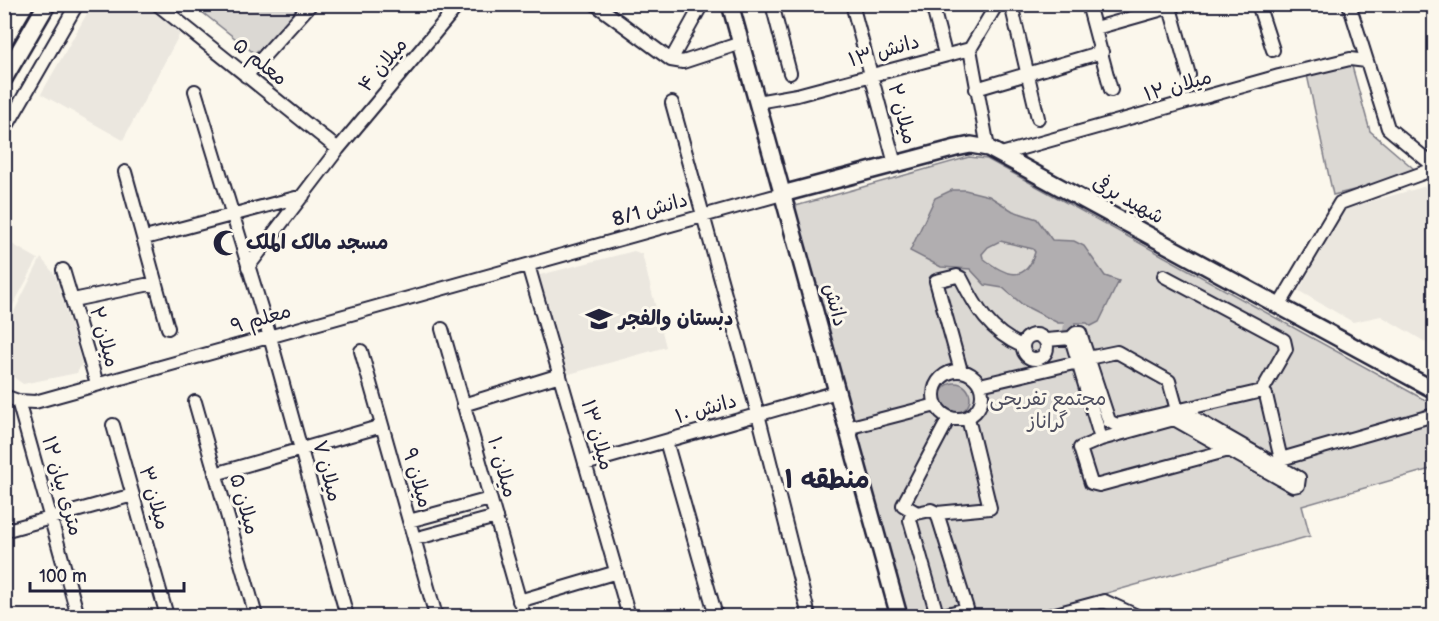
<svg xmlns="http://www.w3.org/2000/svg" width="1439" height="621" font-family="'Balsamiq Sans','Playpen Sans Arabic',sans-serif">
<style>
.built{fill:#ebe7df}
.green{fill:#dbd8d3;stroke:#7e7d87;stroke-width:1.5}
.water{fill:#b1aeb0;stroke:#787681;stroke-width:1.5;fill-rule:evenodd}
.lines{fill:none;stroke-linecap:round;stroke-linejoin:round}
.canal{stroke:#b1aeb0;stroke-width:10}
.minor-casing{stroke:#22223b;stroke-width:16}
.tertiary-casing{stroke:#22223b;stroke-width:20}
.secondary-casing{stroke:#22223b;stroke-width:21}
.minor{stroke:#fbf7ec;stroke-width:12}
.tertiary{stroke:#fbf7ec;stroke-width:15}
.secondary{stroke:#fbf7ec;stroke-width:16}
.labels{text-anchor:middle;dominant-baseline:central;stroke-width:6;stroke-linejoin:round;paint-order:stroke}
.street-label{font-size:20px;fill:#22223b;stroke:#fbf7ec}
.poi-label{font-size:20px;font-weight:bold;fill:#22223b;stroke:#fbf7ec;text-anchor:start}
.park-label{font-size:20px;fill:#505061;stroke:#fbf7ec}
.district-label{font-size:26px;font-weight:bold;fill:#22223b;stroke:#fbf7ec}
</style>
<rect width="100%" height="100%" fill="#fbf7ec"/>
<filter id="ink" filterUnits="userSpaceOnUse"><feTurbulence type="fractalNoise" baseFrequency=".0167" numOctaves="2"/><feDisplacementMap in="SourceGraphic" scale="12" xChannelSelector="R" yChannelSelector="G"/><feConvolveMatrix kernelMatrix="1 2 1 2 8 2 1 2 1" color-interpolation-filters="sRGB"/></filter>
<g filter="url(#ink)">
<path class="built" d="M92 5H152L184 26 123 140 41 94Z
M1434 184V347L1381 316 1353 322 1299 291 1343 209Z
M5 240 38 259 5 320Z
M634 251 642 254 666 347 555 378 536 276Z
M41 258 55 275 82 364 77 373 23 384 5 371V330Z"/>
<path class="green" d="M193 5H311L297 22 254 53Z
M1350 59 1370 131 1420 174 1333 195 1306 70Z
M969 157 987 159 1434 405V468L1302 506 1310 536 1025 616H905L792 207Z"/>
<path class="water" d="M952 190H965L989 196 1013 211 1037 219 1052 240 1074 241 1084 246 1105 276 1119 281 1099 322 1091 326 1087 323H1058L1023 305 1003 288 985 285 970 269 941 267 910 251 935 198ZM1000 241 1033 249 1035 252C1026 285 1004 275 983 258L982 254 988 247Z
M940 398a15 15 0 1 1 30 0a15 15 0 1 1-30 0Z"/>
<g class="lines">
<path class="canal" d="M1069 324 1067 336 1069 344"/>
<g class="minor-casing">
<path id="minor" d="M157 4 338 149
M595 4 671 60 683 62 741 43
M772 4 790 73
M852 4 895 164
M932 4 945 54
M1011 4 1038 118
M1088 4 1111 90
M1169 4 1189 75
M1258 4 1273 50
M1349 4 1388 128 1434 166
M1096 28 1170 7
M970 49 988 148
M671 60 702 4
M246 76 311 4
M976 89 1102 52
M195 91 270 337 347 616
M757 102 797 95 970 49 997 4
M672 103 758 414 809 616
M4 131 77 4
M1001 154 1279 76 1350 59 1366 61
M125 172 168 328
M145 238 303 196
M528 265 629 616
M248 267 338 149 459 4
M63 270 97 384
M1164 276 1284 340 1286 349 1262 391
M73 300 155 283
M1279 306 1340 203 1434 169
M442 329 524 616
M1023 347a12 12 0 1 1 24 0a12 12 0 1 1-24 0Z
M1046 340 1071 338
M361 351 436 616
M1088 358 1117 352 1169 381 1177 410
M1080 368 1071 338 1076 333H1080L1109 421 1116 425 1262 391 1266 395 1283 468
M934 395a24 24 0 1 1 48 0a24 24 0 1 1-48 0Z
M961 371 936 281 957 276 961 278C976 308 990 332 1022 346
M980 385 1078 362 1101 439 1174 419 1293 486 1298 485 1299 478 1182 411
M4 396 18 401 35 402 782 194
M18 401 78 616
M195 402 256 616
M463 405 560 375
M113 425 167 616
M847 428 936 405
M1101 439 1080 448 1091 483 1099 485 1229 450
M666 441 716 616
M1281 459 1434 415
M585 464 837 392
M215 474 382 426
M917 513 903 505 949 418
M937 513 967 609 943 615 936 611 910 520 912 514 931 510 937 513 990 508 968 418
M409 521 490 499
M4 531 133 495
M414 539 496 517
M519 601 617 572
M1048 616 1104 601 1137 616"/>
</g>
<g class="tertiary-casing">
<path id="tertiary" d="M730 4 899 616
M782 194 956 148 971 145 988 148 1434 390"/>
</g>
<g class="secondary-casing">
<path id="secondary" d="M4 40 25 4
M4 78 47 4"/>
</g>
<use href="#minor" class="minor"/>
<use href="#tertiary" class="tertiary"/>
<use href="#secondary" class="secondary"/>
</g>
</g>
<defs>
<g id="mosque-bare" transform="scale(2.07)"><path d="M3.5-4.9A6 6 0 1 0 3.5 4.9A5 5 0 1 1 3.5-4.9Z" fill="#22223b" stroke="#fbf7ec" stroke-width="2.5" paint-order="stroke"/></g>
<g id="school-bare" transform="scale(2.07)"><path d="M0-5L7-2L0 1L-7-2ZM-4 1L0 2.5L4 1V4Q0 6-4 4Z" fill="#22223b" stroke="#fbf7ec" stroke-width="2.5" paint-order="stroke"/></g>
</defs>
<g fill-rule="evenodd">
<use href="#mosque-bare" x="226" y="243"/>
<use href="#school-bare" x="599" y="319"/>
</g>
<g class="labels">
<g class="street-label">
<text transform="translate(884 51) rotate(-16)">دانش ۱۳</text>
<text transform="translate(260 62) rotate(39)">معلم ۵</text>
<text transform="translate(383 65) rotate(-50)">میلان ۴</text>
<text transform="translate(1178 86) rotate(-16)">میلان ۱۲</text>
<text transform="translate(902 114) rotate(75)">میلان ۲</text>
<text transform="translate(1128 200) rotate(29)">شهید برفی</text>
<text transform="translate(650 210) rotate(-16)">دانش 8/1</text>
<text transform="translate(835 305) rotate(75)">دانش</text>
<text transform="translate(261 319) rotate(-16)">معلم ۹</text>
<text transform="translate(104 337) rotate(74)">میلان ۲</text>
<text transform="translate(706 409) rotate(-16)">دانش ۱۰</text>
<text transform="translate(597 435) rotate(74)">میلان ۱۳</text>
<text transform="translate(502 467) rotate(74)">میلان ۱۰</text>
<text transform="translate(327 471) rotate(75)">میلان ۷</text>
<text transform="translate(417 478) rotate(74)">میلان ۹</text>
<text transform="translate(62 486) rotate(74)">۱۲ متری بیان</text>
<text transform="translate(154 498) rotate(74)">میلان ۳</text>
<text transform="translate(244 504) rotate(74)">میلان ۵</text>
</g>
<g class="poi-label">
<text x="246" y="243">مسجد مالک الملک</text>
<text x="619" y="319">دبستان والفجر</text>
</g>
<g class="park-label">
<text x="1048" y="399">مجتمع تفریحی<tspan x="1048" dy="23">گراناز</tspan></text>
</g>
<g class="district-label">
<text x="827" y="480">منطقه ۱</text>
</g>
</g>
<rect width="1439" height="621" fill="none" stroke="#fbf7ec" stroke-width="24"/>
<rect x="12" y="12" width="1415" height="597" fill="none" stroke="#22223b" stroke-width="2" filter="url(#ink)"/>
<path d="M30 582v9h154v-9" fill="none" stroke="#22223b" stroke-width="3"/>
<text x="39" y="582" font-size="18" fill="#22223b" stroke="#fbf7ec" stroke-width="4.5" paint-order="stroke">100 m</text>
</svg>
